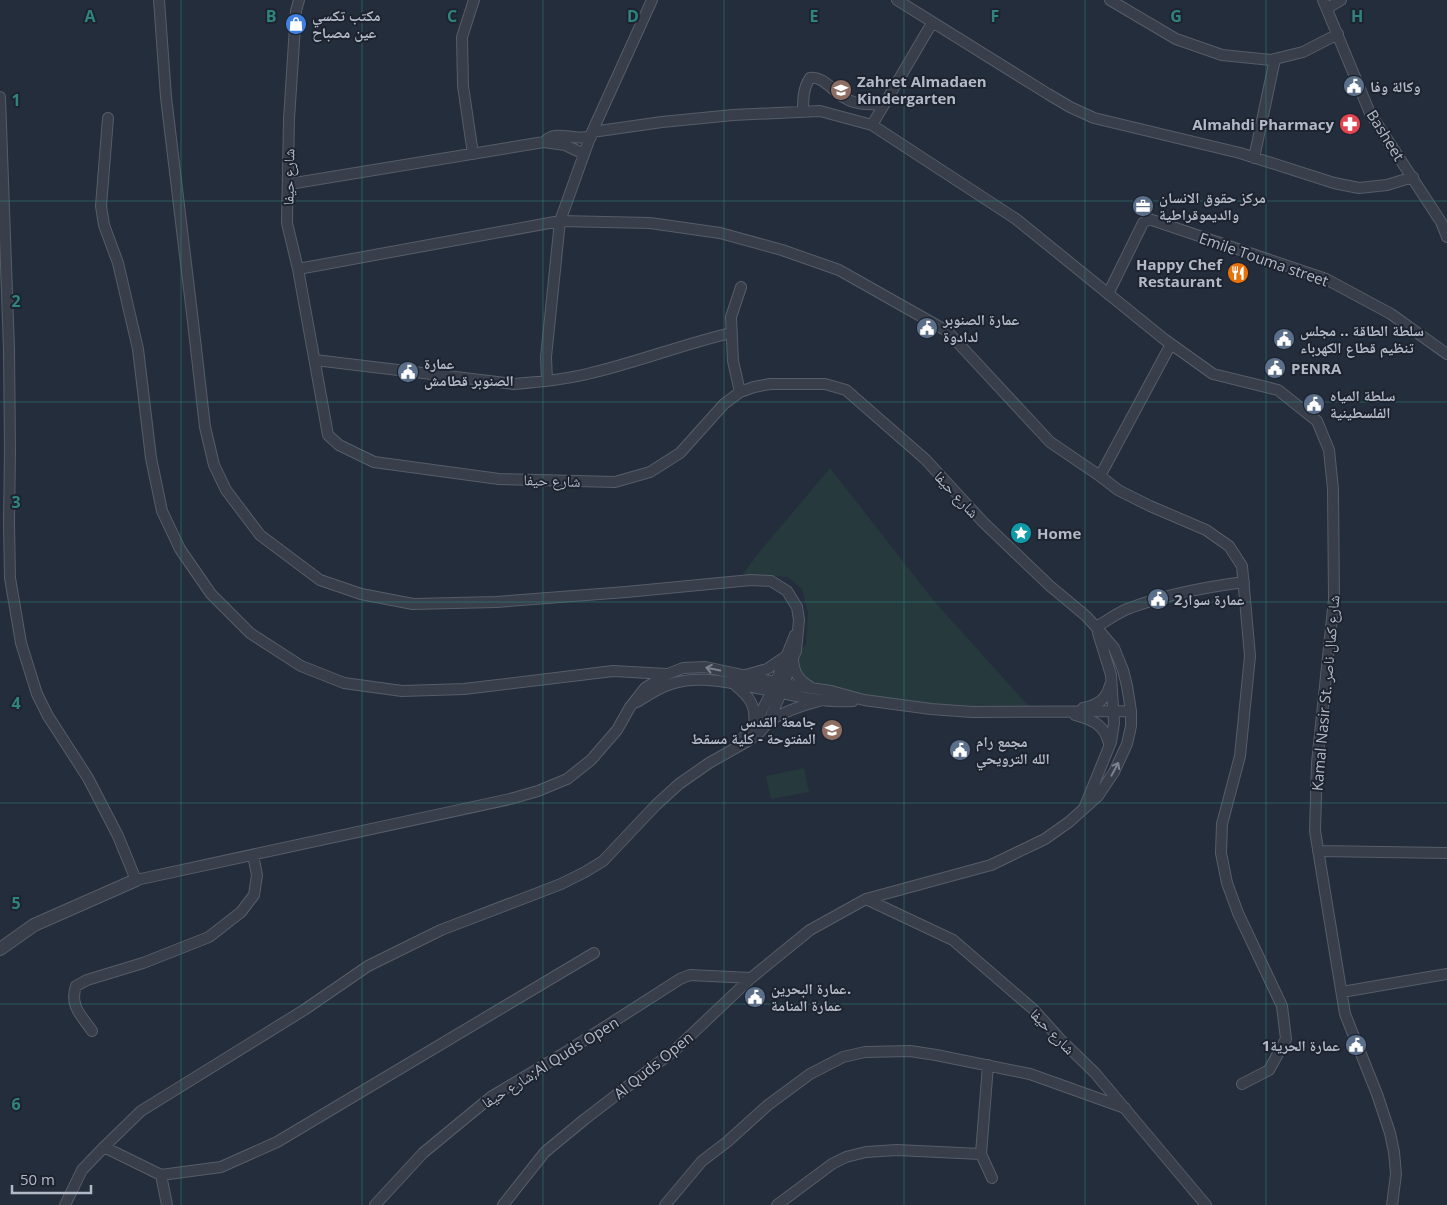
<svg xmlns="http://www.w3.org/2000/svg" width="1447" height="1205" font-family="'Open Sans','Noto Naskh Arabic',sans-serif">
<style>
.park{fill:#26393c}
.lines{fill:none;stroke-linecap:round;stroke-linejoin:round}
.minor-casing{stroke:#565d69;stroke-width:12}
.tertiary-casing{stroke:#565d69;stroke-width:14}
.minor{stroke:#383f4b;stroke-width:10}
.tertiary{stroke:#383f4b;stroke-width:12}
.oneway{stroke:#7c838f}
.grid{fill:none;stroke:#308480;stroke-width:1;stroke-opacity:0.55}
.labels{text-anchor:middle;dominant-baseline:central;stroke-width:4;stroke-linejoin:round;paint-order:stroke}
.poi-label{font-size:15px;font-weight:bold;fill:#b3bac7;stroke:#1d2430;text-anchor:start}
.street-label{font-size:15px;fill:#b3bac7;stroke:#1d2430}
.grid-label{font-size:16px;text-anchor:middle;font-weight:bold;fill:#308480;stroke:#1d2430;stroke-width:4;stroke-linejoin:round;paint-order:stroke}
</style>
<rect width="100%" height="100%" fill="#242d3b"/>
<path class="park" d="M830 468 934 601 1034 712 954 711 812 688 794 666 793 658 806 645 808 613 802 589 788 577 743 574 757 555Z
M804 768 809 792 771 799 766 776Z"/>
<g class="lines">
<g class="minor-casing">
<path id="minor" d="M299 0 296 11 289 119 287 223 298 269 328 435 339 445 374 462 499 479 615 482 650 472 680 453 724 404 740 392 754 387 770 384H825L846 390 925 459 983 522 1050 586 1086 616 1096 627 1114 648 1123 670 1127 686 1131 711V726L1127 744 1114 772 1098 796 1069 822 1045 839 991 865 866 899 810 930 751 978 675 1050 585 1119 545 1152 503 1205
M897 0 1048 94 1070 107 1094 118 1240 153 1334 183 1359 188 1387 185 1413 177
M1110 0 1176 39 1222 55 1271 60 1303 52 1338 34
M1323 0 1370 113 1441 222 1447 237
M1328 8 1341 0
M0 97 9 349 10 450 9 522 10 578 21 643 37 694 48 716 88 778 118 836 136 880 510 799 538 791 567 779 591 760 617 730 630 707 645 688 668 674 683 668 705 667 784 684 831 691 864 700 931 709 972 712 1131 711
M803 112C803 100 803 88 810 78 823 76 832 90 843 97 855 105 872 105 885 103
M108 118 101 206 104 225 118 263 138 349 151 458 162 511 180 549 211 594 250 633 301 666 344 683 402 691 464 689 613 671 667 674
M872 125 932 23
M592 132 662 122 733 115 820 111 872 125 1016 219 1164 339 1213 374 1278 390 1317 421 1329 450 1333 489 1334 599 1317 763 1315 831 1345 1014 1377 1094 1390 1133 1394 1152 1396 1174 1392 1205
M545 141C553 133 564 136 573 137 579 138 585 137 591 137
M473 154 463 86 462 37 474 0
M1254 158 1275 59
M289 184 544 142 565 145 584 154
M298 269 560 221 650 223 720 233 782 250 839 270 947 331 1050 442 1100 476 1118 490 1150 506 1206 530 1229 546 1242 566 1250 656 1240 756 1222 824 1221 853 1227 883 1238 913 1282 1006 1286 1039 1269 1070 1242 1084
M1108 294 1143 223 1149 219 1326 279 1391 314 1447 354
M315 360 514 384C539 382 563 380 587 374 636 363 683 344 731 333
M547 381 546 357 560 221 592 132 652 0
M740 392 733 361 731 317 741 287
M1100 476 1171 344
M1096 627C1107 621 1118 612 1130 608 1167 594 1206 587 1244 582
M793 660C794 673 799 680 809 686
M746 675 767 669 785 657
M736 686C750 697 756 706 754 724
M637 702C648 695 658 688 671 684 695 676 719 681 743 685 779 692 816 703 853 701
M1083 708C1098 705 1106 700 1110 685
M1075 715C1093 720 1105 725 1109 744
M769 721C785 711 800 706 819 701
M740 741 754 726 772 691 795 635
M1085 806 1111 742 1114 723 1111 675 1098 633
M1318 851 1447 853
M866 899 953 940 1033 1009 1060 1039 1095 1073 1206 1205
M1342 992 1447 974
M92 1031C82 1016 69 1006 76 986L87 980 143 963 209 937 241 912 254 895 257 875 253 855
M988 1065 981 1154 992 1178
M104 1147 141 1111 304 1010 368 966 441 930 561 884 585 872 603 861 656 805 679 784 709 763 748 741 760 732 769 721 781 693 793 658 796 651 799 620 797 607 787 591 771 581 751 580 626 592 496 602 413 604 361 594 320 580 260 535 226 490 214 465 205 427 193 322 166 97 159 0
M161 1175 221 1167 277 1142 594 953
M65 1205 82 1170 104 1147 161 1175 167 1205
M375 1205 423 1153 491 1097 561 1055 680 979 690 975 751 978
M665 1205 702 1161 727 1142 768 1105 810 1074 843 1057 865 1052 910 1051 936 1055 1030 1074 1125 1108
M777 1205 832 1164 846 1157 866 1152 897 1150 981 1154"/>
</g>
<g class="tertiary-casing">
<path id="tertiary" d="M0 949 34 925 136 880"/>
</g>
<use href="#minor" class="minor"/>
<use href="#tertiary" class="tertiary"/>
</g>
<defs><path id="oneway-shaft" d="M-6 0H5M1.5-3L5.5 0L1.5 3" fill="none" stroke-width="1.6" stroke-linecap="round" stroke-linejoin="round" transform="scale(1.25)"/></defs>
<g class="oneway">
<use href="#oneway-shaft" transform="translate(713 669) rotate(-169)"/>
<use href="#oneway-shaft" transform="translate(1115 769) rotate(-62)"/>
</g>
<path class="grid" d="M181 0V1205M362 0V1205M543 0V1205M724 0V1205M904 0V1205M1085 0V1205M1266 0V1205M0 201H1447M0 402H1447M0 602H1447M0 803H1447M0 1004H1447"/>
<defs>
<g id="shop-disc" transform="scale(1.125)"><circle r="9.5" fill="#3f7fe0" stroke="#1d2430"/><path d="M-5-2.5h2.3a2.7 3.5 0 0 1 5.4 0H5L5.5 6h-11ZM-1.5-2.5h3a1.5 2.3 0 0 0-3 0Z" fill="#fff"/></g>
<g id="civic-disc" transform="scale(1.125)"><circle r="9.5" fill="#5c6f8a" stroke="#1d2430"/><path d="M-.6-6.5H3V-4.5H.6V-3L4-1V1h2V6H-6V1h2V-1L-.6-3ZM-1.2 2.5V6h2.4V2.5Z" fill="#fff"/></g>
<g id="school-disc" transform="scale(1.125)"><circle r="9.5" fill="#8d6e63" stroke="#1d2430"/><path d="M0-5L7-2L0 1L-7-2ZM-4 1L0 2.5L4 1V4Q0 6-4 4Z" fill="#fff"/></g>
<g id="pharmacy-disc" transform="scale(1.125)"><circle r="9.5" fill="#e0444e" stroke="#1d2430"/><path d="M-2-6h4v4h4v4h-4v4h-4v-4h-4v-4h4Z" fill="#fff"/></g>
<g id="office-disc" transform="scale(1.125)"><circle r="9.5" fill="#5c6f8a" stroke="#1d2430"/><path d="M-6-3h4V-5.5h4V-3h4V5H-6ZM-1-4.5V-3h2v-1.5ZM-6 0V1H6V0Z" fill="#fff"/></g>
<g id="restaurant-disc" transform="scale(1.125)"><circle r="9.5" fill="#e8710a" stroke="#1d2430"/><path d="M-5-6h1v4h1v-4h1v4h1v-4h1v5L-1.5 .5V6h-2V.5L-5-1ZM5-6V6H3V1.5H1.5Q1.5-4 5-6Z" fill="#fff"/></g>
<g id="sight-disc" transform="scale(1.125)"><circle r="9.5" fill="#0f9aa8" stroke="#1d2430"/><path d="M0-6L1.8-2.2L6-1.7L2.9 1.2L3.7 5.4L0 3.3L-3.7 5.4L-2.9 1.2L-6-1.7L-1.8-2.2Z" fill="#fff"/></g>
</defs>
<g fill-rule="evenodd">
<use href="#shop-disc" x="296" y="24"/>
<use href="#civic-disc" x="1354" y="86"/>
<use href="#school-disc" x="841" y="90"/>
<use href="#pharmacy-disc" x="1350" y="124"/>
<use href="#office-disc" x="1143" y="206"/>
<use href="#restaurant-disc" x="1238" y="273"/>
<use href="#civic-disc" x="927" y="328"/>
<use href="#civic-disc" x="1284" y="339"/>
<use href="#civic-disc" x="1275" y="368"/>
<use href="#civic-disc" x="408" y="372"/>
<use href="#civic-disc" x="1314" y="404"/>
<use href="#sight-disc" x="1021" y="533"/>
<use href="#civic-disc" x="1158" y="599"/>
<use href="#school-disc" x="832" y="730"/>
<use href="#civic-disc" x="960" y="750"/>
<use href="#civic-disc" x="755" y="997"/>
<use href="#civic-disc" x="1356" y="1045"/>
</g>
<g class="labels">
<g class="poi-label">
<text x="312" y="15">مكتب تكسي<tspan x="312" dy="17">عين مصباح</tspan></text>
<text x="857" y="81">Zahret Almadaen<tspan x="857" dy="17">Kindergarten</tspan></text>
<text x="1370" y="86">وكالة وفا</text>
<text x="1334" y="124" text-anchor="end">Almahdi Pharmacy</text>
<text x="1159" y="197">مركز حقوق الانسان<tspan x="1159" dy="17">والديموقراطية</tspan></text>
<text x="1222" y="264" text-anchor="end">Happy Chef<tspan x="1222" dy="17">Restaurant</tspan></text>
<text x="943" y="319">عمارة الصنوبر<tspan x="943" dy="17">لدادوة</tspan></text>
<text x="1300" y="330">سلطة الطاقة .. مجلس<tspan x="1300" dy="17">تنظيم قطاع الكهرباء</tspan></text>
<text x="424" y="363">عمارة<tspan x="424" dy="17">الصنوبر قطامش</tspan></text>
<text x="1291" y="368">PENRA</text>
<text x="1330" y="395">سلطة المياه<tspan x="1330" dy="17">الفلسطينية</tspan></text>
<text x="1037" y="533">Home</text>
<text x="1174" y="599">عمارة سوار2</text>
<text x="816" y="721" text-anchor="end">جامعة القدس<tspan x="816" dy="17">المفتوحة - كلية مسقط</tspan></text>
<text x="976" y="741">مجمع رام<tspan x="976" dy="17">الله الترويحي</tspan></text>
<text x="771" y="988">عمارة البحرين.<tspan x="771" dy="17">عمارة المنامة</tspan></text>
<text x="1340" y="1045" text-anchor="end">عمارة الحرية1</text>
</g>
<g class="street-label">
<text transform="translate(1386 135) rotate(58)">Basheet</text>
<text transform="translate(288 177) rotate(-89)">شارع حيفا</text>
<text transform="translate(1264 259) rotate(19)">Emile Touma street</text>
<text transform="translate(552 480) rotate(2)">شارع حيفا</text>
<text transform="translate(957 494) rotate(47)">شارع حيفا</text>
<text transform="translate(1325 693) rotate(-85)">Kamal Nasir St. شارع كمال ناصر</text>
<text transform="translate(1053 1031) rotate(46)">شارع حيفا</text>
<text transform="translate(550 1062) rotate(-32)">شارع حيفا;Al Quds Open</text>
<text transform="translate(653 1065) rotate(-39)">Al Quds Open</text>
</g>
</g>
<g class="grid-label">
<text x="90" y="22">A</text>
<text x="271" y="22">B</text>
<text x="452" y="22">C</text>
<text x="633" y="22">D</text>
<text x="814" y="22">E</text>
<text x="995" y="22">F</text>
<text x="1176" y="22">G</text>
<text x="1357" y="22">H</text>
<text x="16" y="106">1</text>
<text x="16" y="307">2</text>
<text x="16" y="508">3</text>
<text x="16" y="709">4</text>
<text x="16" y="909">5</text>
<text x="16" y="1110">6</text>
</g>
<path d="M12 1185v8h79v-8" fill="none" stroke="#b3bac7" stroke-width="2.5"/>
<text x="20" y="1185" font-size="15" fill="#b3bac7" stroke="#1d2430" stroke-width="4" paint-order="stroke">50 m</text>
</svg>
